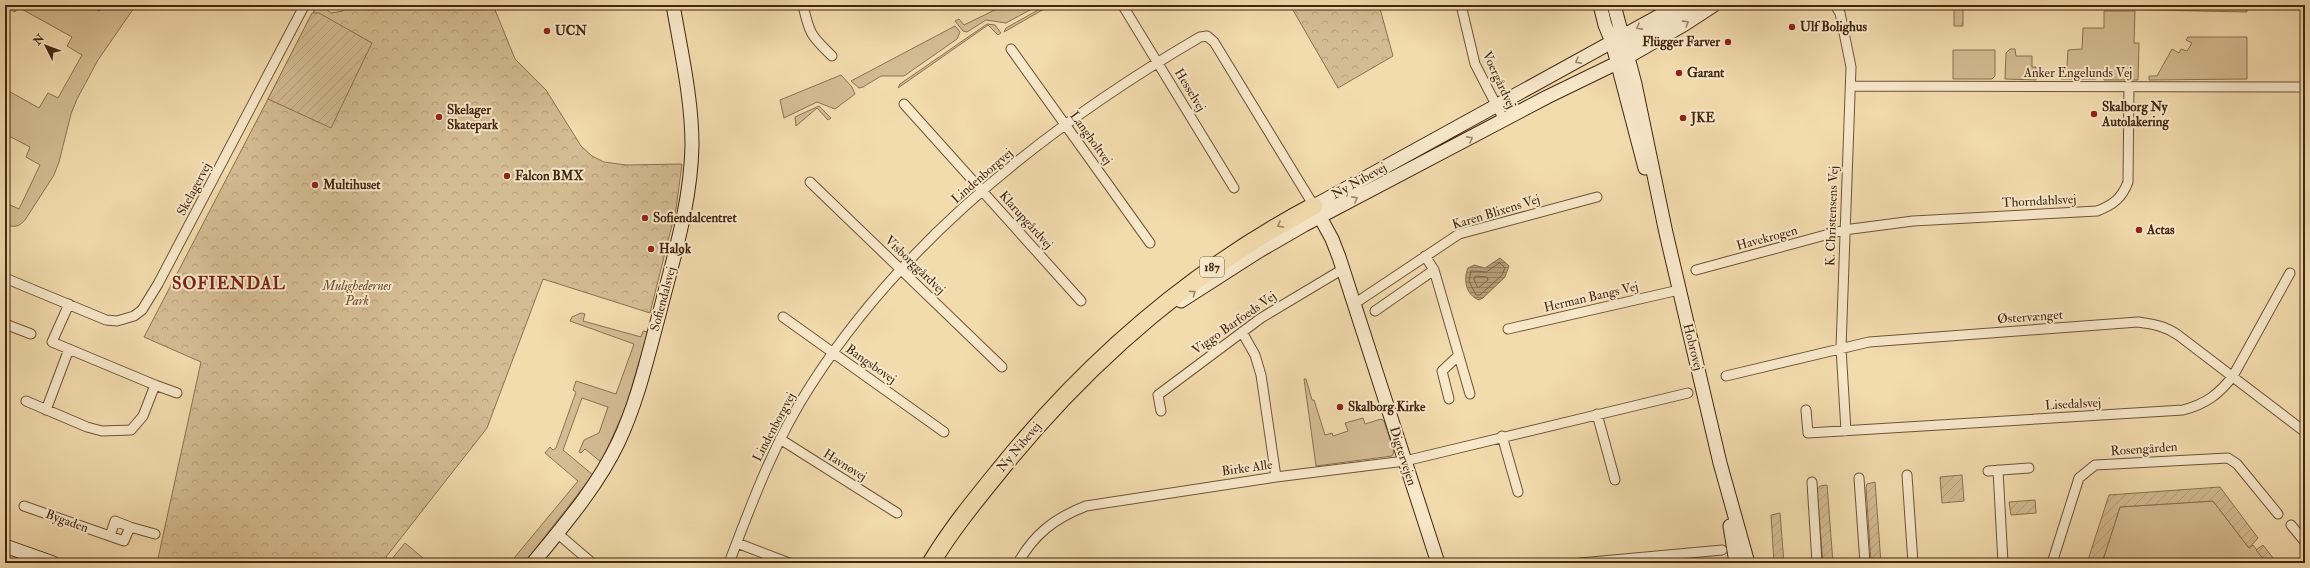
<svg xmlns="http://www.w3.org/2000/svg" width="2310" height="568" font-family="'IM FELL Double Pica',serif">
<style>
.grass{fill:#d4bc92;stroke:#8c7151}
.forest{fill:url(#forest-firs);stroke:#8c7151}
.park{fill:url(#park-crowns);stroke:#8c7151}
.garden{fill:url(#garden-furrows);stroke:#8c7151}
.water{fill:url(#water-rules);stroke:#896d4e}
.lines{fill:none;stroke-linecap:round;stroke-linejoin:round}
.shore{stroke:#7e6244;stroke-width:1}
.street-casing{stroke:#705337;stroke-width:11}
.secondary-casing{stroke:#442610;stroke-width:15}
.highway-casing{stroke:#442610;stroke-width:19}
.street{stroke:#f7e8ca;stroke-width:9}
.secondary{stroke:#f7e8ca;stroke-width:13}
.highway{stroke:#f2dbad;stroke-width:17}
.oneway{stroke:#9e876d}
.oneway2{stroke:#9b805e}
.poi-dot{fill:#8f2418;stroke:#f7e8ca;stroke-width:1.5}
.labels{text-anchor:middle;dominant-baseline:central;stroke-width:4;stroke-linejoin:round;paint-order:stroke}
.shield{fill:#f7e8ca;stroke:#7a6048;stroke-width:1}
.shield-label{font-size:12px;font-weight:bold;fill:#442610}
.poi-label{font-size:13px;font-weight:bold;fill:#442610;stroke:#f7e8ca;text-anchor:start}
.street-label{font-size:13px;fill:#442610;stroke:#f7e8ca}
.park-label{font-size:13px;font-style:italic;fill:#684c30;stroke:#f7e8ca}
.district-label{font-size:17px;font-weight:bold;letter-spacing:1px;fill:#7a1f14;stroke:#f7e8ca}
</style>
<defs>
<pattern id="forest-firs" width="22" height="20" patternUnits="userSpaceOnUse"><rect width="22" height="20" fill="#d4bc92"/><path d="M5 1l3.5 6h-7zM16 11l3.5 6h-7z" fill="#b7a17d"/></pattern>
<pattern id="park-crowns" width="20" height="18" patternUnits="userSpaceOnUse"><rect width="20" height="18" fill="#d4bc92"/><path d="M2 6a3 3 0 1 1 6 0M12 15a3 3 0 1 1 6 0" fill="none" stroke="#b7a17d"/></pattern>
<pattern id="garden-furrows" width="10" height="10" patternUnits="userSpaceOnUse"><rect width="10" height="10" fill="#d4bc92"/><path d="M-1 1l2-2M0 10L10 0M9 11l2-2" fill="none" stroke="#b7a17d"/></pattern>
<pattern id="water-rules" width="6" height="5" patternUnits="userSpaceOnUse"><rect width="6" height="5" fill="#b79d78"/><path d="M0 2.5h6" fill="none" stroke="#968061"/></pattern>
</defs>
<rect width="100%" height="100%" fill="#f2dbad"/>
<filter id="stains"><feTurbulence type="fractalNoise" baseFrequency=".005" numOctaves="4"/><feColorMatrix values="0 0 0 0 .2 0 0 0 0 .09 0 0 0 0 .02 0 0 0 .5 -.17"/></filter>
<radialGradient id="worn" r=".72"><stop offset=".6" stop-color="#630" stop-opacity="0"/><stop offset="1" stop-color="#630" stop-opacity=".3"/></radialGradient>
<path class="grass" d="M5 5H89L99 11 103 5H136L98 60 77 99 71 114 59 162 54 175 25 220C19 227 13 228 5 224V211L8 204 19 209 40 165 26 157 30 147 5 134V89L39 108 48 93 58 98 82 55 67 46 72 37 18 7 15 12 8 9 6 12Z
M1005 5H1039L1006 23 986 20 967 32 963 31 955 21 959 19 964 25Z
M1047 5H1051L1004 32 1006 28Z
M2103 5H2247V12L2103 9Z
M2104 11H2135L2134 43H2139L2138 80H2104L2103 74H2096V79H2061L2062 66H2067L2068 50 2082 49 2083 28H2104Z
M987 24 995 25 1001 33 998 35 988 25 898 88 900 84Z
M955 26 960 32 957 39 904 76H881L863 87 859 88 851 81Z
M2188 37H2247V79L2149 80V76H2157L2172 49 2179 53 2181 49 2187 51 2192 43 2186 40Z
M2010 49H2015L2016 56H2032V67H2036V80L2005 79 2006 53Z
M1953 50H1995V76L1992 79H1953Z
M841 75 852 87 855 94 835 109 817 102 784 118 780 100Z
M819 106 831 118 828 120 817 108 796 126 795 117Z
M581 313 585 314 583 321 641 337 643 331 648 332 625 409 601 462 585 449 581 453 579 452 584 440 599 433 608 407 582 398 563 450 593 475 524 563H510L578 481 545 453 550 447 553 450 556 448 576 392 573 390 576 381 616 394 634 344 570 321 572 317Z
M1304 379H1306L1312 400H1314L1325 435 1332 433 1333 436 1348 431 1345 423 1363 418 1365 424 1381 419 1384 421 1394 452 1392 456 1316 466Z
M2213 501 2249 548 2253 545 2267 563H2102L2120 507Z
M405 543 429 563H395L391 560Z"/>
<path class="forest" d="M1954 5H1963V26H1954Z"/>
<path class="park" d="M317 5H321L331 13 343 11 347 5H493L515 59 546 90 581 146 592 156 604 162 626 165 682 164 676 209 650 313 543 279 487 428 386 557 393 563H157L201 362 144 337Z
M1290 5H1379L1393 56 1338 88Z"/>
<path class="garden" d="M312 13H319L372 43 331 128 268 99Z
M1962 475 1964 501 1942 503 1940 477Z
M1875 482 1881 563H1871L1866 488 1867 484Z
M1827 485 1833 563H1823L1817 490 1820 486Z
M2220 487 2258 538 2249 548 2213 501 2120 507 2102 563H2087L2109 495Z
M2035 500 2036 513 2011 515 2009 502Z
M1780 513 1784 563H1774L1771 515Z
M2263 545 2277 563H2267L2256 550Z"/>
<path class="water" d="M1500 258 1509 266 1505 277 1483 298 1479 300C1466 295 1463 280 1468 268L1474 265 1485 268Z"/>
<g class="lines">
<path class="shore" d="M1500 263 1505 268 1502 275 1480 295H1476L1469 281 1471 271 1486 272Z
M1476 276 1487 277 1488 280 1478 288 1474 280Z"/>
<g class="street-casing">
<path id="street" d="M803 5C809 33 811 36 832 56
M1461 5 1475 64 1504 120
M1835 5 1840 13 1851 67 1841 348 1846 431
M1123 6 1234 188
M1011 49 1150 243
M1851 86 2305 87
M904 104 1081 301
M810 182 1002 367
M1425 256 1434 270 1470 394
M1696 270 1844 230 1913 221 2097 211C2113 205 2122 198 2128 182L2129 87
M5 278 106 320 117 321 134 316 142 310 158 284 303 8
M1354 304 1459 234 1597 197
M1375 311 1434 270
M783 317 944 432
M5 324 31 334
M1508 329 1679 290
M1242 332 1255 355 1261 375 1276 477
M1726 376 1869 342 2138 322C2153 324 2165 326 2178 335L2305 432
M155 385 177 393
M1449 399 1442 371 1459 355
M26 401 87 427 102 431 131 430 143 416 155 385 52 342 69 304
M46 410 69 349
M1806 410 1808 433 2183 410C2206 404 2219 394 2233 376L2290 273
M1161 411 1158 395 1261 318 1343 269
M1597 414 1615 480
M1502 436 1518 492
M780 439 897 513
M1998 470 2003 563
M1988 471 2029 468
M1907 475 1913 563
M1859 478 1865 563
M1812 482 1817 563
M24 506 124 541 130 527 115 521 110 536
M2291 525 2305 542
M130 527 155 534
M557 533 592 563
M737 543 789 563
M729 563C752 502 775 440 811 385 905 238 1051 124 1200 37L1207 36 1214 42 1314 206
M1018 563C1034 534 1055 518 1086 506L1276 477 1405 461 1688 393
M1580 563 1722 550
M2052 563 2079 478 2095 465 2228 458 2237 464 2278 514"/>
</g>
<g class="secondary-casing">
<path id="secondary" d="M1600 5 1605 25 1612 42 1645 168
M1614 5 1635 84 1666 233 1720 463 1748 563
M1622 54 1626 47 1694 5
M1181 301 1259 251 1304 225 1547 97 1617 63 1685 24 1714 5
M1730 526 1736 563
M5 546 53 563
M533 563C564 525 597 487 618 443 638 401 648 355 660 311 674 256 691 202 692 145 692 99 681 51 673 5
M1438 563 1339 257 1332 239 1314 206 1679 5"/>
</g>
<g class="highway-casing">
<path id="highway" d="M931 563C952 528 977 498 1003 466 1090 359 1191 271 1314 206"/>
</g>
<use href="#street" class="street"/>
<use href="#secondary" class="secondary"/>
<use href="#highway" class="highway"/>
</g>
<defs><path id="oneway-chevron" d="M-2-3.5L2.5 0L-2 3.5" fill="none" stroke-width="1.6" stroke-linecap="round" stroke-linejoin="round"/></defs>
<g class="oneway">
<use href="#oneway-chevron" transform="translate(1686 23) rotate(-32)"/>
<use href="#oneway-chevron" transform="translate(1639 27) rotate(151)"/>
<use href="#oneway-chevron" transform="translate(1578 61) rotate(151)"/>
<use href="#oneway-chevron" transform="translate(1470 139) rotate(-29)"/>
<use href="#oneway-chevron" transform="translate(1355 199) rotate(-28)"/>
<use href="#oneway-chevron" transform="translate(1193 293) rotate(-34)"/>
</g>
<use class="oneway2" href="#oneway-chevron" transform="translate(1280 225) rotate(150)"/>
<g class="poi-dot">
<circle cx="1792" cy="27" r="4"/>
<circle cx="547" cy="31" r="4"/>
<circle cx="1728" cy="42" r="4"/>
<circle cx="1679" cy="73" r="4"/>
<circle cx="2094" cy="114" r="4"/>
<circle cx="439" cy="117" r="4"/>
<circle cx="1683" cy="118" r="4"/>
<circle cx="507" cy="176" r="4"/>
<circle cx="315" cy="185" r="4"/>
<circle cx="645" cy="218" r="4"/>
<circle cx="2139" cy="230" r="4"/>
<circle cx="651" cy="249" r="4"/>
<circle cx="1340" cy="407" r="4"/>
</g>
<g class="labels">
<rect class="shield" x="1200" y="257" width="24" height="20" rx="3"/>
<g class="shield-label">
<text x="1212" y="267">187</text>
</g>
<g class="poi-label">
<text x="1800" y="27">Ulf Bolighus</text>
<text x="555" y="31">UCN</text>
<text x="1720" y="42" text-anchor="end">Flügger Farver</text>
<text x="1687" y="73">Garant</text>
<text x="2102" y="107">Skalborg Ny<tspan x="2102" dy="15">Autolakering</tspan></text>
<text x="447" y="110">Skelager<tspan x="447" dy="15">Skatepark</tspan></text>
<text x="1691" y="118">JKE</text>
<text x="515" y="176">Falcon BMX</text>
<text x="323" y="185">Multihuset</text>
<text x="653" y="218">Sofiendalcentret</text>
<text x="2147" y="230">Actas</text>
<text x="659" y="249">Hal9k</text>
<text x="1348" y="407">Skalborg Kirke</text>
</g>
<g class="street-label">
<text x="2078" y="73">Anker Engelunds Vej</text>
<text transform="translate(1499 80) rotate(65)">Voergårdvej</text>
<text transform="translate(1190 90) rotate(59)">Hesselvej</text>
<text transform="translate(1091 138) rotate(54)">Langholtvej</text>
<text transform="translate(982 176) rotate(-41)">Lindenborgvej</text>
<text transform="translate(1359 181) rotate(-29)">Ny Nibevej</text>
<text transform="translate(194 189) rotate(-62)">Skelagervej</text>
<text transform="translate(2039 201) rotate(-3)">Thorndahlsvej</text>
<text transform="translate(1496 212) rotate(-17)">Karen Blixens Vej</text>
<text transform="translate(1832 216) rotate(-88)">K. Christensens Vej</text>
<text transform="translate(1026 220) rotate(48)">Klarupgårdvej</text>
<text transform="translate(1767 238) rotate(-15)">Havekrogen</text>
<text transform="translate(915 265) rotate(44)">Visborggårdvej</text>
<text transform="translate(1591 297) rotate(-13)">Herman Bangs Vej</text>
<text transform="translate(663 299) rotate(-75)">Sofiendalsvej</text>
<text transform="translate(2030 317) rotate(-4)">Østervænget</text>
<text transform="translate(1234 323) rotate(-35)">Viggo Barfoeds Vej</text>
<text transform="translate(1693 347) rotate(76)">Hobrovej</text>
<text transform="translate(871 364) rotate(35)">Bangsbovej</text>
<text transform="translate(2073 404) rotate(-3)">Lisedalsvej</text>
<text transform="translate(774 427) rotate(-62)">Lindenborgvej</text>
<text transform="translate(1019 447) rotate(-50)">Ny Nibevej</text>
<text transform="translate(2144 449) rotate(-4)">Rosengården</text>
<text transform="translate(1403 456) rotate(72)">Digtervejen</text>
<text transform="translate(845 465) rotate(32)">Havnøvej</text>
<text transform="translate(1247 468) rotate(-8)">Birke Alle</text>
<text transform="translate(67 521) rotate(20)">Bygaden</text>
</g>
<g class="park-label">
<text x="357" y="286">Mulighedernes<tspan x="357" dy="15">Park</tspan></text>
</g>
<g class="district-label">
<text x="229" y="283">SOFIENDAL</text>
</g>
</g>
<rect width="2310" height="568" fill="none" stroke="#f2dbad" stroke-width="20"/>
<rect x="6" y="6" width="2298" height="556" fill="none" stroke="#442610" stroke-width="2"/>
<rect x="10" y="10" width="2290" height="548" fill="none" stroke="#442610"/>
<g transform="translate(46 46) rotate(312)" stroke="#f7e8ca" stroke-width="3" paint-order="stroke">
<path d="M0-3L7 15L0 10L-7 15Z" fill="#442610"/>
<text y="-6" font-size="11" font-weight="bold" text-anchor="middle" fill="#442610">N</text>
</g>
<rect width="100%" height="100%" filter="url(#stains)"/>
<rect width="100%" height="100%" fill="url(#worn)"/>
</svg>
